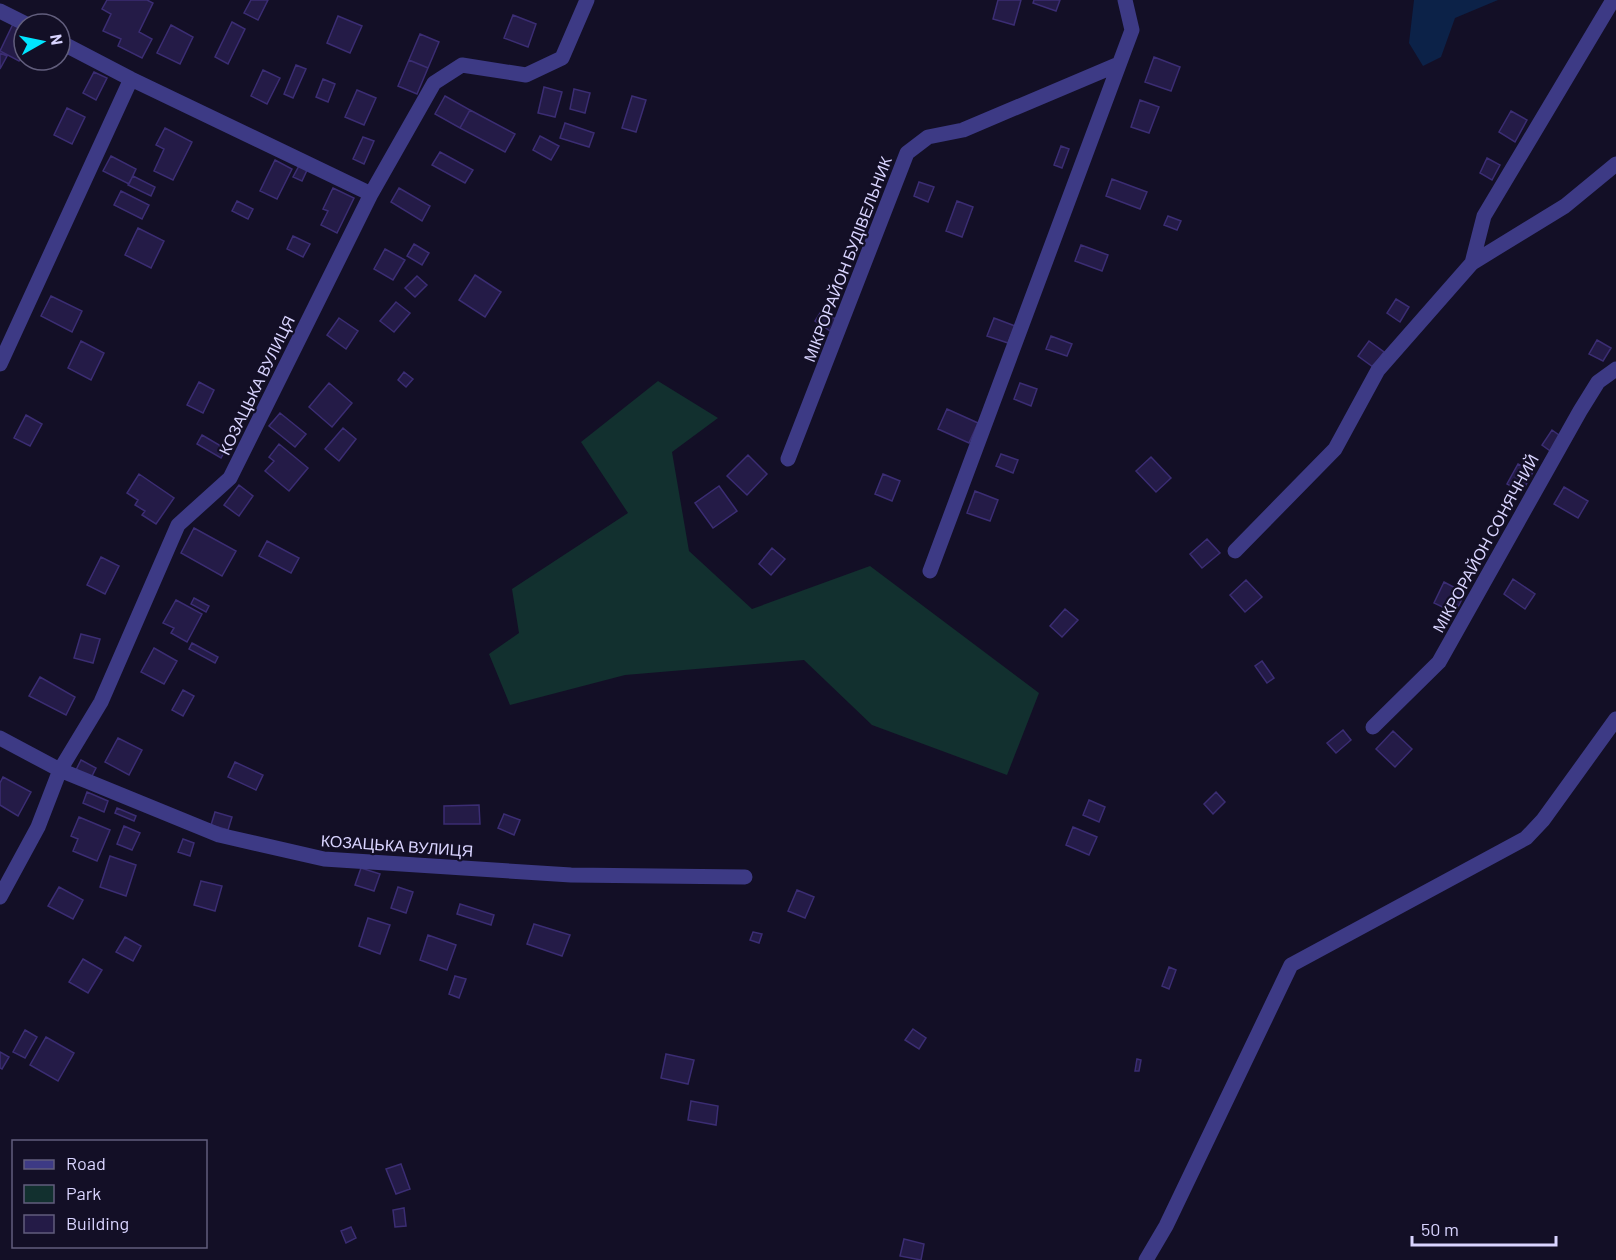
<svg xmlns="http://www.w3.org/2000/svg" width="1616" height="1260" font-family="Barlow,sans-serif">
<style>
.green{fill:#12302f}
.water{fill:#0c2248}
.building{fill:#241b47;stroke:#3b2d73;stroke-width:1.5}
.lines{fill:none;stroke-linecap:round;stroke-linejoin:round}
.minor{stroke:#3d3a85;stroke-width:15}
.labels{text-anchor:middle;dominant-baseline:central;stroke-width:4.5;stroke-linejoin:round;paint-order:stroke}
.street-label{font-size:16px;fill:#d9d4ff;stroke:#130f26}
</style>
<rect width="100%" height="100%" fill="#130f26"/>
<path class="green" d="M658 381 718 418 672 452 689 551 752 609 870 566 1039 693 1007 775 872 725 804 660 625 675 510 705 489 654 519 633 512 589 628 513 581 442Z"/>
<path class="water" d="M1414 0H1498L1455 18 1441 57 1423 66 1409 43Z"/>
<path class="building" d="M107 0H147L153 3 139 32 152 39 142 58 118 46 121 39 103 31 111 14 102 9Z
M251 0H268L258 20 244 13Z
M998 0H1021L1014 25 993 19Z
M1034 0H1060L1056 11 1033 3Z
M513 15 536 24 528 47 504 38Z
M338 16 362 26 350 53 327 43Z
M232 22 245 29 228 64 215 57Z
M13 24 24 30V51L19 61 0 51Z
M171 25 193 37 180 64 157 53Z
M420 34 439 42 428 68 409 60Z
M0 53 7 56 0 69Z
M1154 57 1180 67 1171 91 1145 82Z
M409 60 428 68 417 94 398 86Z
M296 65 306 69 293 98 284 94Z
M263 70 280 78 267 104 251 96Z
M94 72 107 78 96 100 83 93Z
M323 79 335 84 328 102 316 97Z
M544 87 562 92 555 117 538 113Z
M574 89 590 93 585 113 570 109Z
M357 90 376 98 364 125 345 117Z
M445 96 470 110 460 128 435 114Z
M632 96 646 100 636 132 622 128Z
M1140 100 1159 107 1149 133 1131 127Z
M67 108 85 117 72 144 54 135Z
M470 110 515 134 505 152 460 128Z
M1511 111 1527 120 1515 142 1499 132Z
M565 123 594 133 589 147 560 138Z
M165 128 192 142 173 180 154 171 164 149 156 145Z
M540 136 559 146 551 160 533 150Z
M363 137 374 141 364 164 353 159Z
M1061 146 1069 149 1062 168 1054 165Z
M440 152 473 170 465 183 432 165Z
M111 156 136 169 129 184 103 171Z
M1487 158 1500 165 1492 180 1480 173Z
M275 160 292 169 277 199 260 191Z
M300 164 308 168 302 181 293 177Z
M133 176 155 187 151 196 128 185Z
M1112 179 1147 192 1140 209 1106 196Z
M919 182 934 187 928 202 914 196Z
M333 188 354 198 337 233 321 225 328 211 323 209Z
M399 188 430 206 422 221 391 202Z
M121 191 149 205 142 219 114 205Z
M237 201 253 209 248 219 232 211Z
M957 201 973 207 962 237 946 231Z
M1168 216 1181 221 1177 230 1164 225Z
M138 228 164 241 151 268 125 255Z
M293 236 310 244 303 257 287 249Z
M414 244 429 253 422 265 407 256Z
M1081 245 1108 255 1102 271 1075 261Z
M385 249 405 260 393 280 374 269Z
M475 275 501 292 485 317 459 300Z
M417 276 427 285 415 297 405 288Z
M51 296 82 311 72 332 41 316Z
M1396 299 1409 307 1400 322 1387 313Z
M396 302 410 313 394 332 380 321Z
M822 310 837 320 830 331 815 321Z
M339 318 358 331 346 349 327 335Z
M994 318 1015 326 1008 343 987 336Z
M1051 336 1072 344 1067 356 1046 349Z
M1597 340 1611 348 1603 361 1589 354Z
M81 341 104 353 91 380 68 368Z
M1369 341 1384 352 1373 367 1358 356Z
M404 372 413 379 406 387 398 380Z
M199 382 214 390 203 413 187 405Z
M329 383 352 403 332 427 309 407Z
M1020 383 1037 389 1031 406 1014 399Z
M947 409 978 423 969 443 938 429Z
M280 413 306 434 295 447 269 426Z
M26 415 42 424 30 446 14 438Z
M343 428 356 439 339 461 325 449Z
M1552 430 1563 438 1553 453 1542 445Z
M202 435 226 449 221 458 197 444Z
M279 444 308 468 289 491 265 471 274 461 269 457Z
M1001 454 1018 460 1013 473 996 466Z
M748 455 767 474 747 495 727 476Z
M1151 457 1171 478 1156 492 1136 471Z
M1518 464 1533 472 1522 492 1507 484Z
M139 474 174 498 156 524 142 515 145 511 135 505 138 500 127 493Z
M883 474 900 481 892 501 875 494Z
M239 485 253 496 239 516 224 505Z
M719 486 737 511 713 528 695 503Z
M1564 487 1588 501 1578 518 1554 504Z
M975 491 998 500 990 521 967 513Z
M194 528 236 551 222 576 181 553Z
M1207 539 1220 553 1202 568 1190 554Z
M267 541 299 558 291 573 259 556Z
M772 548 785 559 771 575 759 564Z
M101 557 119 566 105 594 87 585Z
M1513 579 1535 594 1525 609 1504 594Z
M1246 580 1262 597 1245 612 1230 595Z
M1444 582 1465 593 1455 613 1434 603Z
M194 598 209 606 206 612 191 604Z
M176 600 202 614 187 642 171 633 174 628 163 623Z
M1065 609 1078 620 1062 637 1050 626Z
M81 634 100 639 93 663 74 658Z
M192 643 218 657 215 663 189 649Z
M154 648 177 661 164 684 141 672Z
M1262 661 1274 678 1267 683 1255 666Z
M40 677 75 697 66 715 29 696Z
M183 690 194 696 183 716 172 710Z
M1343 730 1351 740 1336 753 1327 743Z
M1393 731 1412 749 1395 767 1376 749Z
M118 738 142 750 129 775 105 762Z
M81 760 96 768 91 778 76 770Z
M235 762 263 775 256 790 228 777Z
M3 777 31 792 18 816 0 805V783Z
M87 792 108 801 104 812 83 803Z
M1216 792 1225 802 1213 814 1204 804Z
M1089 800 1105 807 1099 822 1083 815Z
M479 805 480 824H444V806Z
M117 808 136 816 134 821 115 813Z
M215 812 232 817 228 830 211 825Z
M504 814 520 820 514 835 498 828Z
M79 817 110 830 97 861 73 851 78 839 71 836Z
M124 826 140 833 132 850 117 844Z
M1073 827 1097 837 1089 855 1066 845Z
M183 839 194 843 190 856 178 852Z
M110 856 136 865 126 896 100 887Z
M361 868 380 874 374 891 355 885Z
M201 881 222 886 215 911 194 905Z
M59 887 83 900 73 919 48 906Z
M398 887 413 892 406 913 391 908Z
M797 890 814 897 805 918 788 911Z
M460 904 494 915 491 925 457 914Z
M368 918 390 925 380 954 359 946Z
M534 924 570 935 562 956 527 944Z
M753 932 762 934 759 943 750 940Z
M428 935 456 945 447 970 420 960Z
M125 937 141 946 133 961 116 952Z
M83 959 102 970 88 993 69 982Z
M1169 967 1176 970 1169 989 1162 986Z
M455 976 466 979 459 998 449 994Z
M913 1029 926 1038 919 1049 905 1040Z
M25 1030 37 1037 25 1058 13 1052Z
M46 1037 74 1053 58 1081 30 1065Z
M0 1052 9 1057 2 1069 0 1068Z
M666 1054 694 1060 688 1084 661 1078Z
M1137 1059 1141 1060 1139 1071H1135Z
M691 1101 718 1106 716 1125 688 1120Z
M401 1164 410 1189 396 1194 386 1169Z
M404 1208 406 1226 395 1227 393 1210Z
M351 1227 356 1238 346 1243 341 1231Z
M904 1239 924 1244 921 1260 900 1256Z"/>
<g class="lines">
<path class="minor" d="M0 11 26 24
M60 42 131 79 371 194
M1472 263 1484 216 1613 0
M0 364 131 79
M788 459 907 153 928 137 963 130 1119 64
M1235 551 1335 449 1378 370 1472 263 1565 206 1616 164
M930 571 1132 30 1125 0
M1373 727 1439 662 1580 411 1598 382 1616 369
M0 738 60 770 219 835 324 859 571 875 745 877
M0 897 38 827 60 770 101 702 178 525 230 478 371 194 434 83 462 65 526 75 562 58 587 0
M1146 1260 1166 1226 1291 965 1526 838 1543 820 1616 719"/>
</g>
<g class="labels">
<g class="street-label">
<text transform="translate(847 259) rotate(-69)">МІКРОРАЙОН БУДІВЕЛЬНИК</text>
<text transform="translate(256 385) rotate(-64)">КОЗАЦЬКА ВУЛИЦЯ</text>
<text transform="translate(1485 543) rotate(-61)">МІКРОРАЙОН СОНЯЧНИЙ</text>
<text transform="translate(397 845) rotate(4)">КОЗАЦЬКА ВУЛИЦЯ</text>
</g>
</g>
<rect x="12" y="1140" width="195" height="108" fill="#130f26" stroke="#625e7d" stroke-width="1.5"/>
<rect x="24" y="1160" width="30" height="9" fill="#3d3a85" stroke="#625e7d" stroke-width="1.5"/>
<text x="66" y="1170" font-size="18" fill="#d9d4ff">Road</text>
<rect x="24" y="1185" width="30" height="18" fill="#12302f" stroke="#625e7d" stroke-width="1.5"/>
<text x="66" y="1200" font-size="18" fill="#d9d4ff">Park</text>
<rect x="24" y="1215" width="30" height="18" fill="#241b47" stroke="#625e7d" stroke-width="1.5"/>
<text x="66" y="1230" font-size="18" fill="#d9d4ff">Building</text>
<g transform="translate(42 42) rotate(81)"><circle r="28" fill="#130f26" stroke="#625e7d" stroke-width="1.5"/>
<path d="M0-4.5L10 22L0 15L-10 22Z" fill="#00e5ff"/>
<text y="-9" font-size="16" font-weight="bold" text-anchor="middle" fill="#d9d4ff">N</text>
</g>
<path d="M1412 1236v9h144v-9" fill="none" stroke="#d9d4ff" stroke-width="3"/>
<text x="1421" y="1236" font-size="18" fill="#d9d4ff" stroke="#130f26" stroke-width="4.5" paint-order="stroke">50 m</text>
</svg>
